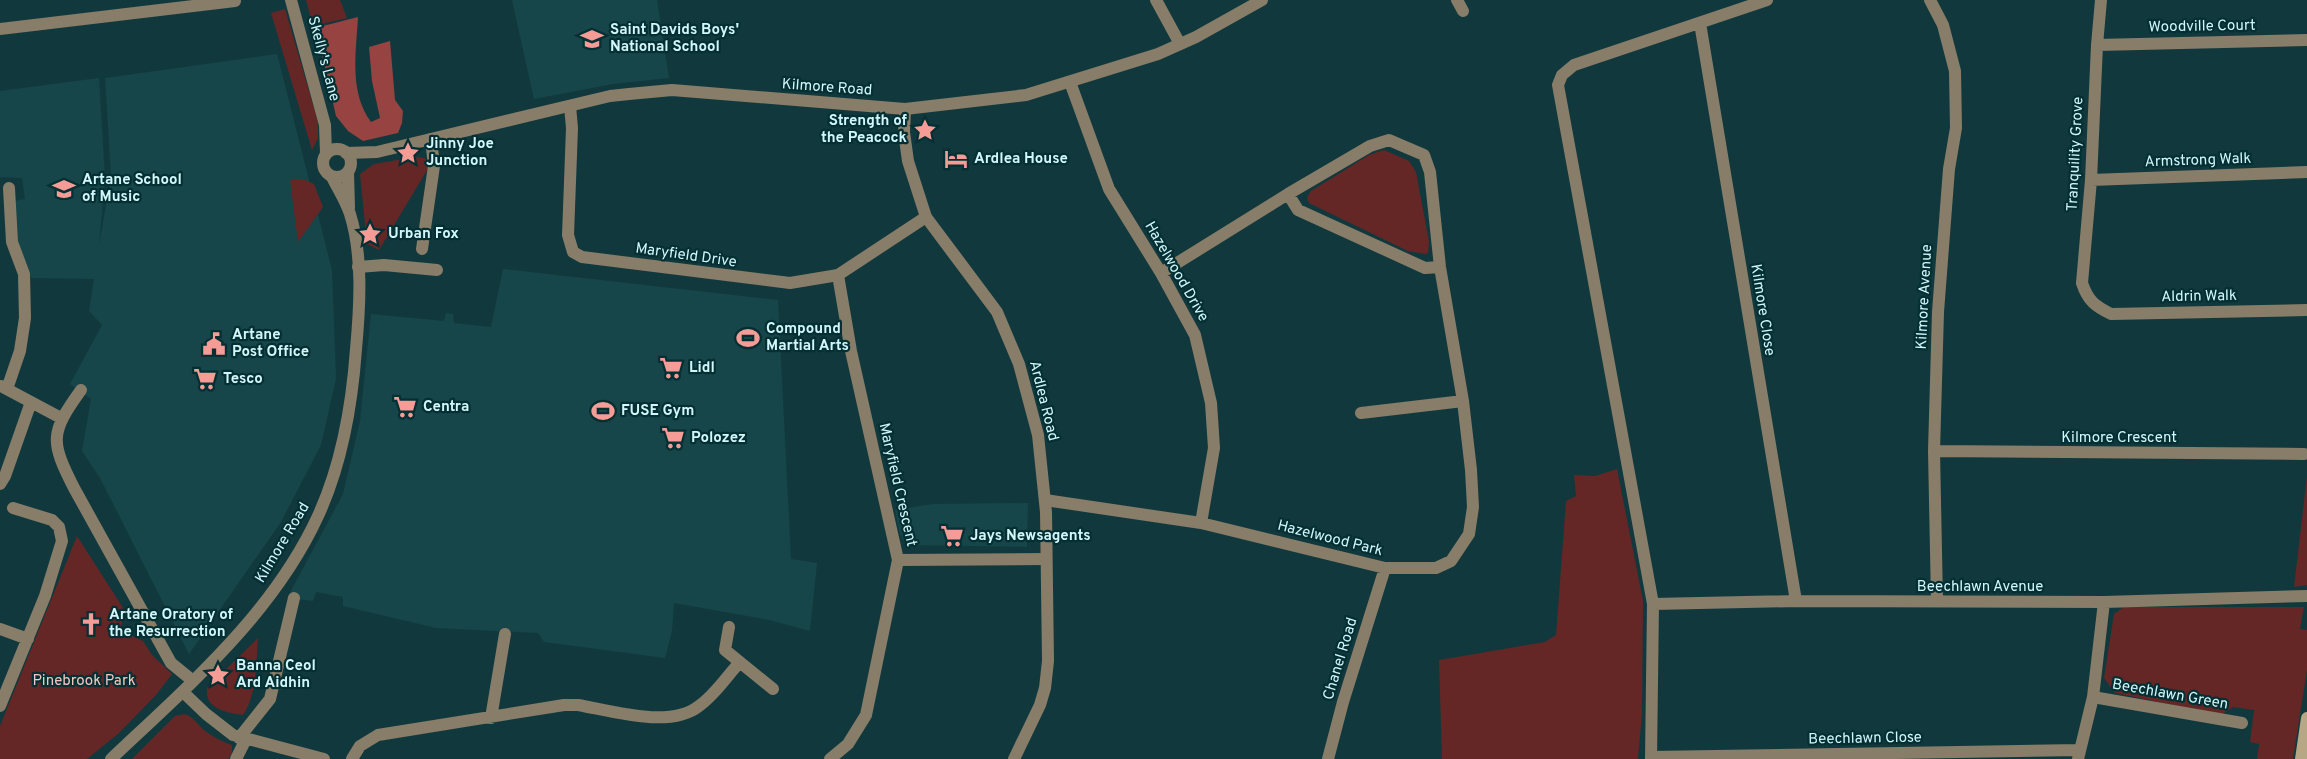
<svg xmlns="http://www.w3.org/2000/svg" width="2307" height="759" font-family="Overpass,sans-serif">
<style>
.built{fill:#16464a}
.green{fill:#642726}
.forest{fill:#974341}
.lines{fill:none;stroke-linecap:round;stroke-linejoin:round}
.minor{stroke:#887d68;stroke-width:12}
.tertiary{stroke:#887d68;stroke-width:12}
.secondary{stroke:#b8a785;stroke-width:12}
.labels{text-anchor:middle;dominant-baseline:central;stroke-width:4.5;stroke-linejoin:round;paint-order:stroke}
.street-label{font-size:15px;fill:#d2f6f9;stroke:#042f33}
.poi-label{font-size:15px;font-weight:bold;fill:#d2f6f9;stroke:#042f33;text-anchor:start}
.park-label{font-size:15px;fill:#f6c5c1;stroke:#042f33}
</style>
<rect width="100%" height="100%" fill="#11393d"/>
<path class="built" d="M512 0H657L669 78 613 84 534 99Z
M277 54 332 270 336 379 321 445 281 522 189 654 100 478 82 451 91 399 70 384 102 325 89 311 94 279 31 278 27 264 15 240V201L25 199 22 178 0 177V91L99 78 105 178 99 245 111 176 105 78Z
M503 269 778 300 791 559 817 563 810 631 769 620 674 603 672 631 665 658 544 642 538 633 436 628 343 606V597L316 592 313 601 287 598 343 494 360 421 371 314 444 321 446 313 453 314 454 323 491 327Z
M1028 503 1027 547 907 545 900 534 895 510 933 504Z"/>
<path class="green" d="M306 0H340L347 18 313 26Z
M285 9 318 122V138L312 150 271 13Z
M1384 150 1409 161 1416 172 1429 242 1428 253 1425 254 1408 251 1309 203 1307 197 1311 191 1369 155Z
M415 157 425 158 429 167 379 250 367 244 360 174 374 164Z
M296 179H303L314 184 323 207 298 242 290 180Z
M1617 469 1643 601 1642 713 1638 759H1442L1439 660 1545 642 1556 635 1566 501 1576 496 1574 475 1595 476Z
M2307 476V585L2294 587Z
M77 536 125 611 120 630 143 641 152 655 172 674 156 695 119 733 87 759H0V726Z
M2124 607H2304L2300 629 2307 630V670L2293 759H2257L2259 744 2250 742 2254 710 2233 707 2221 715 2115 693 2104 678 2114 614Z
M258 638C256 662 257 695 243 715 227 713 204 709 207 688Z
M184 714C193 716 197 724 204 730 213 737 221 741 232 745V753L228 759H132L175 716Z"/>
<path class="forest" d="M358 17C356 53 349 92 371 122L380 118 372 81 369 47 390 41 395 100 403 111 402 123 398 133 363 141 348 131 336 116 318 37 319 27Z"/>
<g class="lines">
<path class="minor" d="M1156 0 1180 44
M1457 0 1463 11
M1930 0 1943 25 1955 71 1956 128 1949 169 1938 312 1934 451 1937 601
M2101 0 2097 45 2091 180 2082 283C2088 301 2095 306 2111 314L2307 310
M1700 23 1796 601
M0 29 235 1
M2097 45 2307 40
M1070 82 1109 189 1161 273 1195 335 1211 403 1214 448 1201 523
M570 106 572 128 568 235 573 252 582 257 790 283 838 275 926 217
M2091 180 2307 172
M1288 194 1298 210 1425 268 1440 267
M422 249 434 166 431 139
M358 267 384 265 437 270
M1 386 61 418
M7 389 20 351 25 318 24 274 12 242 9 188
M81 390C50 433 50 441 74 488L171 663 193 681
M1361 413 1463 401
M1934 451 2304 454
M0 484 5 476 31 402
M1045 500 1201 523 1385 568H1436L1451 561 1469 534 1473 507 1471 470 1463 401 1440 267 1430 172 1424 155 1389 140 1370 146 1288 194 1161 273
M898 560 1046 559
M1653 604 1796 601 2104 602 2307 596
M729 627 725 650 773 689
M0 629 28 639
M183 692 206 714 233 735 324 759
M2093 697 2242 723
M0 706 45 596 62 541 59 527 52 520 13 508
M491 718 505 634
M239 738 270 699 294 598
M1651 757 2080 750
M236 759 246 739
M352 759 360 746 378 735 564 705H578C612 711 670 729 699 706 715 695 727 676 740 662
M830 759 848 744 866 715 898 560 851 351 838 275
M1328 759 1343 702 1385 568
M1651 759 1653 604 1558 85 1562 75 1574 65 1767 0
M2078 759 2093 697 2104 602"/>
<path class="tertiary" d="M291 0 325 125 326 153
M905 109 904 132 908 161 926 217 997 312 1019 364 1038 435 1046 512 1048 661 1045 688 1040 705 1014 759
M323 163a14 14 0 1 1 28 0a14 14 0 1 1-28 0Z
M346 153 377 152 610 96 629 94 672 90 905 109 1026 95 1158 54 1196 37 1262 0
M348 172 349 208
M111 759C188 686 273 614 318 516 342 464 352 405 356 349 360 306 363 255 350 214 346 201 338 189 332 177"/>
<path class="secondary" d="M2301 759 2307 718"/>
</g>
<defs>
<g id="school-bare" transform="scale(1.8)"><path d="M0-5L7-2L0 1L-7-2ZM-4 1L0 2.5L4 1V4Q0 6-4 4Z" fill="#f59c96" stroke="#042f33" stroke-width="2.5" paint-order="stroke"/></g>
<g id="sight-bare" transform="scale(1.8)"><path d="M0-6L1.8-2.2L6-1.7L2.9 1.2L3.7 5.4L0 3.3L-3.7 5.4L-2.9 1.2L-6-1.7L-1.8-2.2Z" fill="#f59c96" stroke="#042f33" stroke-width="2.5" paint-order="stroke"/></g>
<g id="hotel-bare" transform="scale(1.8)"><path d="M-6-4.5h1.5V1H6V5H4.5V3h-9V5H-6ZM-4 0a1.8 1.8 0 1 1 3.6 0ZM.5 0V-2.5h3Q6-2.5 6 0Z" fill="#f59c96" stroke="#042f33" stroke-width="2.5" paint-order="stroke"/></g>
<g id="stadium-bare" transform="scale(1.8)"><path d="M0-5a6.5 5 0 1 0 0 10a6.5 5 0 1 0 0-10ZM-3.5-1.8h7v3.6h-7Z" fill="#f59c96" stroke="#042f33" stroke-width="2.5" paint-order="stroke"/></g>
<g id="civic-bare" transform="scale(1.8)"><path d="M-.6-6.5H3V-4.5H.6V-3L4-1V1h2V6H-6V1h2V-1L-.6-3ZM-1.2 2.5V6h2.4V2.5Z" fill="#f59c96" stroke="#042f33" stroke-width="2.5" paint-order="stroke"/></g>
<g id="supermarket-bare" transform="scale(1.8)"><path d="M-6-5.5h2.5l.6 2H6L4.5 2H-2.5L-4.4-4H-6ZM-1.5 3.2a1.3 1.3 0 1 0 .1 0ZM3 3.2a1.3 1.3 0 1 0 .1 0Z" fill="#f59c96" stroke="#042f33" stroke-width="2.5" paint-order="stroke"/></g>
<g id="church-bare" transform="scale(1.8)"><path d="M-1.2-6h2.4v3.5h3.3v2.4h-3.3V6h-2.4V-.1h-3.3v-2.4h3.3Z" fill="#f59c96" stroke="#042f33" stroke-width="2.5" paint-order="stroke"/></g>
</defs>
<g fill-rule="evenodd">
<use href="#school-bare" x="592" y="39"/>
<use href="#sight-bare" x="925" y="130"/>
<use href="#sight-bare" x="408" y="153"/>
<use href="#hotel-bare" x="956" y="159"/>
<use href="#school-bare" x="64" y="189"/>
<use href="#sight-bare" x="370" y="234"/>
<use href="#stadium-bare" x="748" y="338"/>
<use href="#civic-bare" x="214" y="344"/>
<use href="#supermarket-bare" x="671" y="368"/>
<use href="#supermarket-bare" x="205" y="379"/>
<use href="#supermarket-bare" x="405" y="407"/>
<use href="#stadium-bare" x="603" y="411"/>
<use href="#supermarket-bare" x="673" y="438"/>
<use href="#supermarket-bare" x="952" y="536"/>
<use href="#church-bare" x="91" y="624"/>
<use href="#sight-bare" x="218" y="675"/>
</g>
<g class="labels">
<g class="street-label">
<text transform="translate(2202 27) rotate(-1)">Woodville Court</text>
<text transform="translate(323 59) rotate(75)">Skelly's Lane</text>
<text transform="translate(827 88) rotate(4)">Kilmore Road</text>
<text transform="translate(2076 154) rotate(-87)">Tranquility Grove</text>
<text transform="translate(2198 161) rotate(-2)">Armstrong Walk</text>
<text transform="translate(686 256) rotate(8)">Maryfield Drive</text>
<text transform="translate(1176 272) rotate(60)">Hazelwood Drive</text>
<text transform="translate(1925 297) rotate(-87)">Kilmore Avenue</text>
<text transform="translate(2199 297) rotate(-1)">Aldrin Walk</text>
<text transform="translate(1762 310) rotate(81)">Kilmore Close</text>
<text transform="translate(1043 401) rotate(76)">Ardlea Road</text>
<text x="2119" y="438">Kilmore Crescent</text>
<text transform="translate(897 485) rotate(77)">Maryfield Crescent</text>
<text transform="translate(1330 539) rotate(14)">Hazelwood Park</text>
<text transform="translate(283 543) rotate(-59)">Kilmore Road</text>
<text x="1980" y="587">Beechlawn Avenue</text>
<text transform="translate(1341 659) rotate(-73)">Chanel Road</text>
<text transform="translate(2170 695) rotate(10)">Beechlawn Green</text>
<text transform="translate(1865 739) rotate(-1)">Beechlawn Close</text>
</g>
<g class="poi-label">
<text x="610" y="30">Saint Davids Boys'<tspan x="610" dy="17">National School</tspan></text>
<text x="907" y="121" text-anchor="end">Strength of<tspan x="907" dy="17">the Peacock</tspan></text>
<text x="426" y="144">Jinny Joe<tspan x="426" dy="17">Junction</tspan></text>
<text x="974" y="159">Ardlea House</text>
<text x="82" y="180">Artane School<tspan x="82" dy="17">of Music</tspan></text>
<text x="388" y="234">Urban Fox</text>
<text x="766" y="329">Compound<tspan x="766" dy="17">Martial Arts</tspan></text>
<text x="232" y="335">Artane<tspan x="232" dy="17">Post Office</tspan></text>
<text x="689" y="368">Lidl</text>
<text x="223" y="379">Tesco</text>
<text x="423" y="407">Centra</text>
<text x="621" y="411">FUSE Gym</text>
<text x="691" y="438">Polozez</text>
<text x="970" y="536">Jays Newsagents</text>
<text x="109" y="615">Artane Oratory of<tspan x="109" dy="17">the Resurrection</tspan></text>
<text x="236" y="666">Banna Ceol<tspan x="236" dy="17">Ard Aidhin</tspan></text>
</g>
<g class="park-label">
<text x="84" y="681">Pinebrook Park</text>
</g>
</g>
</svg>
